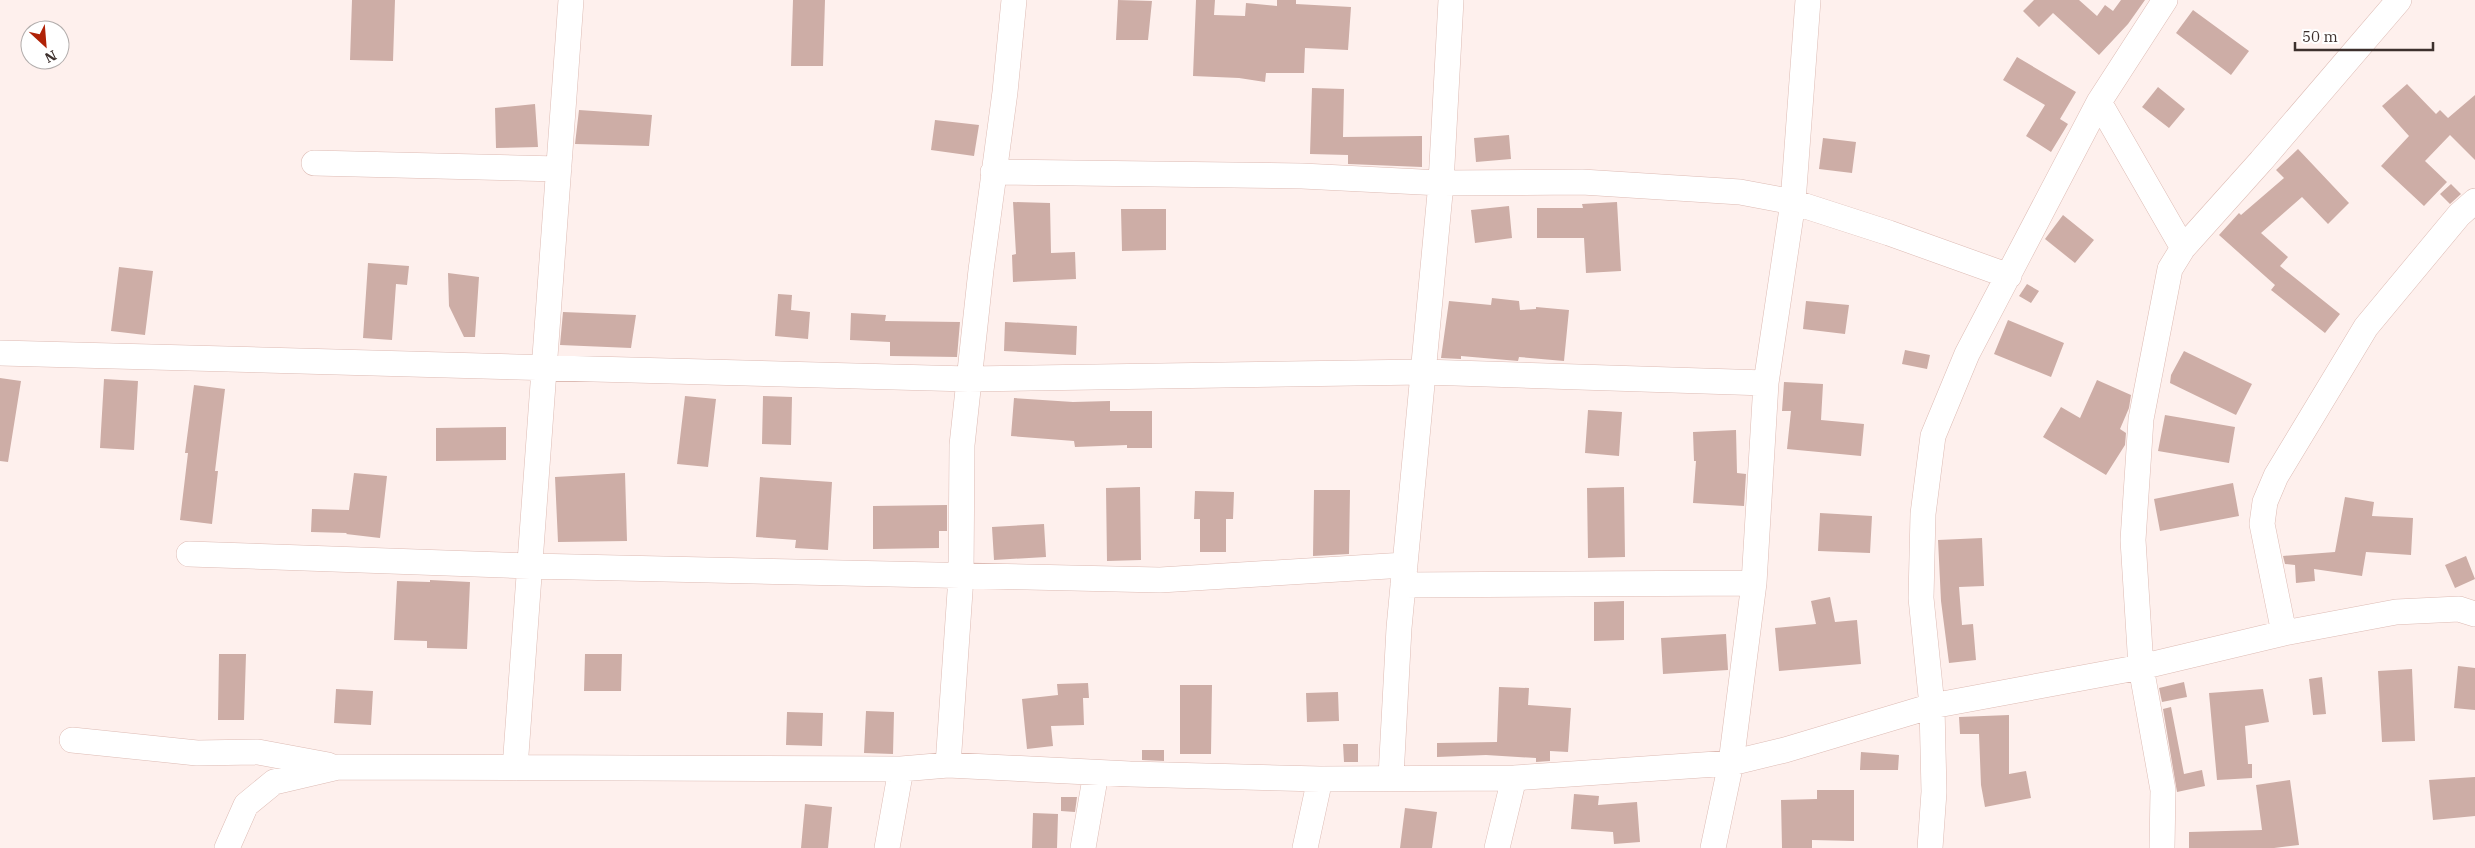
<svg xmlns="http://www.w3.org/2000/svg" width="2475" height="848" font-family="'IBM Plex Serif',serif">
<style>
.building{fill:#cdada6}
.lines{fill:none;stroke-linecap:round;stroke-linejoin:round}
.minor-casing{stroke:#ddbbb4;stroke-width:26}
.minor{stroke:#fff;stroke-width:25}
</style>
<rect width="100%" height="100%" fill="#fef0ed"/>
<path class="building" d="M352 0H395L393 61 350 60Z
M793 0H825L823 66H791Z
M1118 0 1152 1 1148 40H1116Z
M1196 0H1215L1214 15 1245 16 1246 3 1277 6V0H1296V4L1351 7 1348 50 1305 48 1304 73H1266L1265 82 1239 78 1193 76Z
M2034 0H2079L2097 16 2105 5 2113 11 2121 0H2145L2128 24 2099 55 2053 13 2039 27 2023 11Z
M2193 10 2249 51 2231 75 2176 33Z
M2017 57 2076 92 2060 119 2068 124 2051 152 2026 136 2045 105 2003 80Z
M2407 84 2436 114 2440 110 2448 118 2475 95V160L2450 135 2425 161 2447 182 2424 206 2381 166 2409 136 2382 106Z
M2158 87 2185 109 2169 128 2142 107Z
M1312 88 1344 89 1343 137 1422 136V167L1348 164V155L1310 154Z
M535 104 538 147 496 148 495 108Z
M579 110 652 115 649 146 575 144Z
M935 120 979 125 974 156 931 150Z
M1509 135 1511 159 1476 162 1474 138Z
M1823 138 1856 142 1852 173 1819 169Z
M2298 149 2349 203 2328 224 2302 197 2261 233 2288 257 2280 266 2340 314 2325 333 2271 290 2275 285 2219 235 2239 213 2241 215 2284 178 2276 170Z
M2451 184 2461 194 2450 204 2440 194Z
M1013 202 1050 203 1051 253 1075 252 1076 279 1013 282 1012 255 1016 254Z
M1617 202 1621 271 1586 273 1584 238H1537V208H1583L1582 204Z
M1509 206 1512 238 1475 243 1471 210Z
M1121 209H1166V250L1122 251Z
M2063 215 2094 240 2075 263 2045 239Z
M368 263 409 266 407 285 396 284 392 340 363 338Z
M119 267 153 271 145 335 111 331Z
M448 273 479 277 475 337H464L449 306Z
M2027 284 2039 291 2031 303 2019 296Z
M778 294 792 295 791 310 810 312 808 339 775 336Z
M1492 298 1519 301 1520 310 1536 309V307L1569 310 1564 361 1519 357 1518 361 1461 356V359L1441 358 1449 301 1491 305Z
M1806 301 1849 305 1845 334 1803 329Z
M563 312 636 315 631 348 560 345Z
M851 313 886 315 885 321 960 322 957 357 890 356V342L850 340Z
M2008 320 2064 343 2051 377 1994 354Z
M1005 322 1077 326 1076 355 1004 351Z
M1905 350 1930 355 1927 369 1902 364Z
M2184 351 2252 384 2236 415 2170 383 2171 375Z
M0 378 21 381 8 462 0 461Z
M104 379 138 381 134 450 100 448Z
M2097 380 2131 395 2129 408 2120 429 2126 433 2125 445 2106 475 2043 437 2061 407 2080 418Z
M1784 382 1823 384 1821 420 1864 424 1861 456 1787 449 1791 411H1782Z
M194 385 225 389 215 471H218L212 524 180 520 188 453H185Z
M685 396 716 399 708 467 677 464Z
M763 396 792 397 791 445 762 444Z
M1014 398 1073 402 1110 401V411H1152V448H1127V445L1075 447 1074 441 1011 436Z
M1588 410 1622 412 1619 456 1585 453Z
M2165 415 2235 427 2229 463 2158 451Z
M506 427V460L436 461V428Z
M1736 430 1737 473 1746 474 1744 506 1693 503 1696 461H1694L1693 432Z
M354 473 387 476 380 538 346 534 347 533 311 532 312 509 349 510Z
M625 473 627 541 558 542 555 477Z
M760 477 832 482 828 550 795 548 796 540 756 537Z
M2233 483 2239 516 2160 531 2154 499Z
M1140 487 1141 560 1107 561 1106 488Z
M1624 487 1625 557 1588 558 1587 488Z
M1314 490H1350L1349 554 1313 556Z
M1195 491 1234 492 1233 519H1226V552H1200V519H1194Z
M2345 497 2374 502 2372 516 2413 518 2411 555 2366 552 2362 576 2314 569 2315 581 2296 583 2295 565 2285 564 2283 556 2335 552Z
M947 505V531H939V548L873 549V506Z
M1820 513 1872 516 1870 553 1818 551Z
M1044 524 1046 557 994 560 992 527Z
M1982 538 1984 586 1959 587 1962 625 1973 624 1976 660 1949 663 1941 601 1938 540Z
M2466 556 2475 579 2455 588 2445 565Z
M430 580 470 582 467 649 427 648V641L394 640 397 581 430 582Z
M1830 597 1835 622 1857 620 1861 664 1779 671 1775 628 1816 624 1811 601Z
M1624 601V640L1594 641V602Z
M1726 634 1728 670 1663 674 1661 638Z
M219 654H246L244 720H218Z
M585 654H622L621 691H584Z
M2458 666 2475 668V710L2454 708Z
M2412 669 2415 741 2382 742 2378 671Z
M2322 677 2326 714 2313 715 2309 679Z
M2184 682 2187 697 2162 702 2159 688Z
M1088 683 1089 698H1083L1084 725 1051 726 1053 746 1027 749 1022 699 1058 695 1057 684Z
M1180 685H1212L1211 754H1180Z
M1499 687 1529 688 1528 705 1571 708 1568 752 1550 751V761L1536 762V758L1486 755 1437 757V743L1497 742Z
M336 689 373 691 371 725 334 723Z
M2263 689 2269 722 2245 726 2248 764H2252V778L2217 780 2209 693Z
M1338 692 1339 721 1307 722 1306 693Z
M2171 707 2184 774 2202 770 2205 786 2177 792 2163 709Z
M866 711 894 712 893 754 864 753Z
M787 712 823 713 822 746 786 745Z
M2009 715V774L2026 771 2031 798 1985 807 1981 785 1979 734H1960L1959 717Z
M1343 744H1358V762H1344Z
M1142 750H1164V761L1142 760Z
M1861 752 1899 755 1898 770H1860Z
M2475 777V816L2433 820 2429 780Z
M2290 780 2299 845 2274 848H2189V832L2262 830 2256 785Z
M1817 790H1854V841L1812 840V848H1782L1781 800 1817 799Z
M1574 794 1599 796 1598 805 1637 802 1640 842 1614 844 1613 832 1571 829Z
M1061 797H1077L1075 812 1061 811Z
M805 804 832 807 828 848H801Z
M1405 808 1437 812 1432 848H1400Z
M1033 813 1058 814 1057 848H1032Z"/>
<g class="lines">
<g class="minor-casing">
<path id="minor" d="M1808 0 1793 202 1889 233 2009 276
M2099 102 2183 248
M314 163 559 169
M993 172 1302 176 1441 183 1582 182 1740 192 1793 202 1766 383 1754 583 1731 763 1713 848
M0 353 969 379 1423 372 1766 383
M189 554 530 566 1160 580 1405 565
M1403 585 1754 583
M2284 633 2262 524 2265 502 2276 476 2366 327 2459 215 2475 201
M72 740 197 753 258 752 328 765
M948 765 961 577 962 445 981 270 1005 92 1014 0
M515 768 571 0
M1391 777 1399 628 1441 183 1451 0
M227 848 246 805 274 782 338 767 901 769 948 765 1130 774 1320 779 1514 778 1731 763 1785 750 1932 706 2141 667 2284 633 2396 612 2459 609 2475 614
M887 848 901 769
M1083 848 1096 773
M1305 848 1320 779
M1497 848 1514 778
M1930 848 1934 792 1932 706 1921 598 1923 514 1933 436 1967 354 2099 102 2165 0
M2162 848 2163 790 2141 667 2133 540 2141 419 2170 269 2183 248 2261 161 2399 0"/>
</g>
<use href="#minor" class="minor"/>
</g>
<g transform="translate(45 45) rotate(154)"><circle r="24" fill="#ffffff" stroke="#b1acab"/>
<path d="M0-4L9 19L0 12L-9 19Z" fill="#b02207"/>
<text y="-8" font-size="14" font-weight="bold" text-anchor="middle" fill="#3d302d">N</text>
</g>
<path d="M2295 42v8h138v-8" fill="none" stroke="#3d302d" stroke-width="2.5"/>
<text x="2302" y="42" font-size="15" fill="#3d302d" stroke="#ffffff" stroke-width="4" paint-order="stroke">50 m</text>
</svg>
